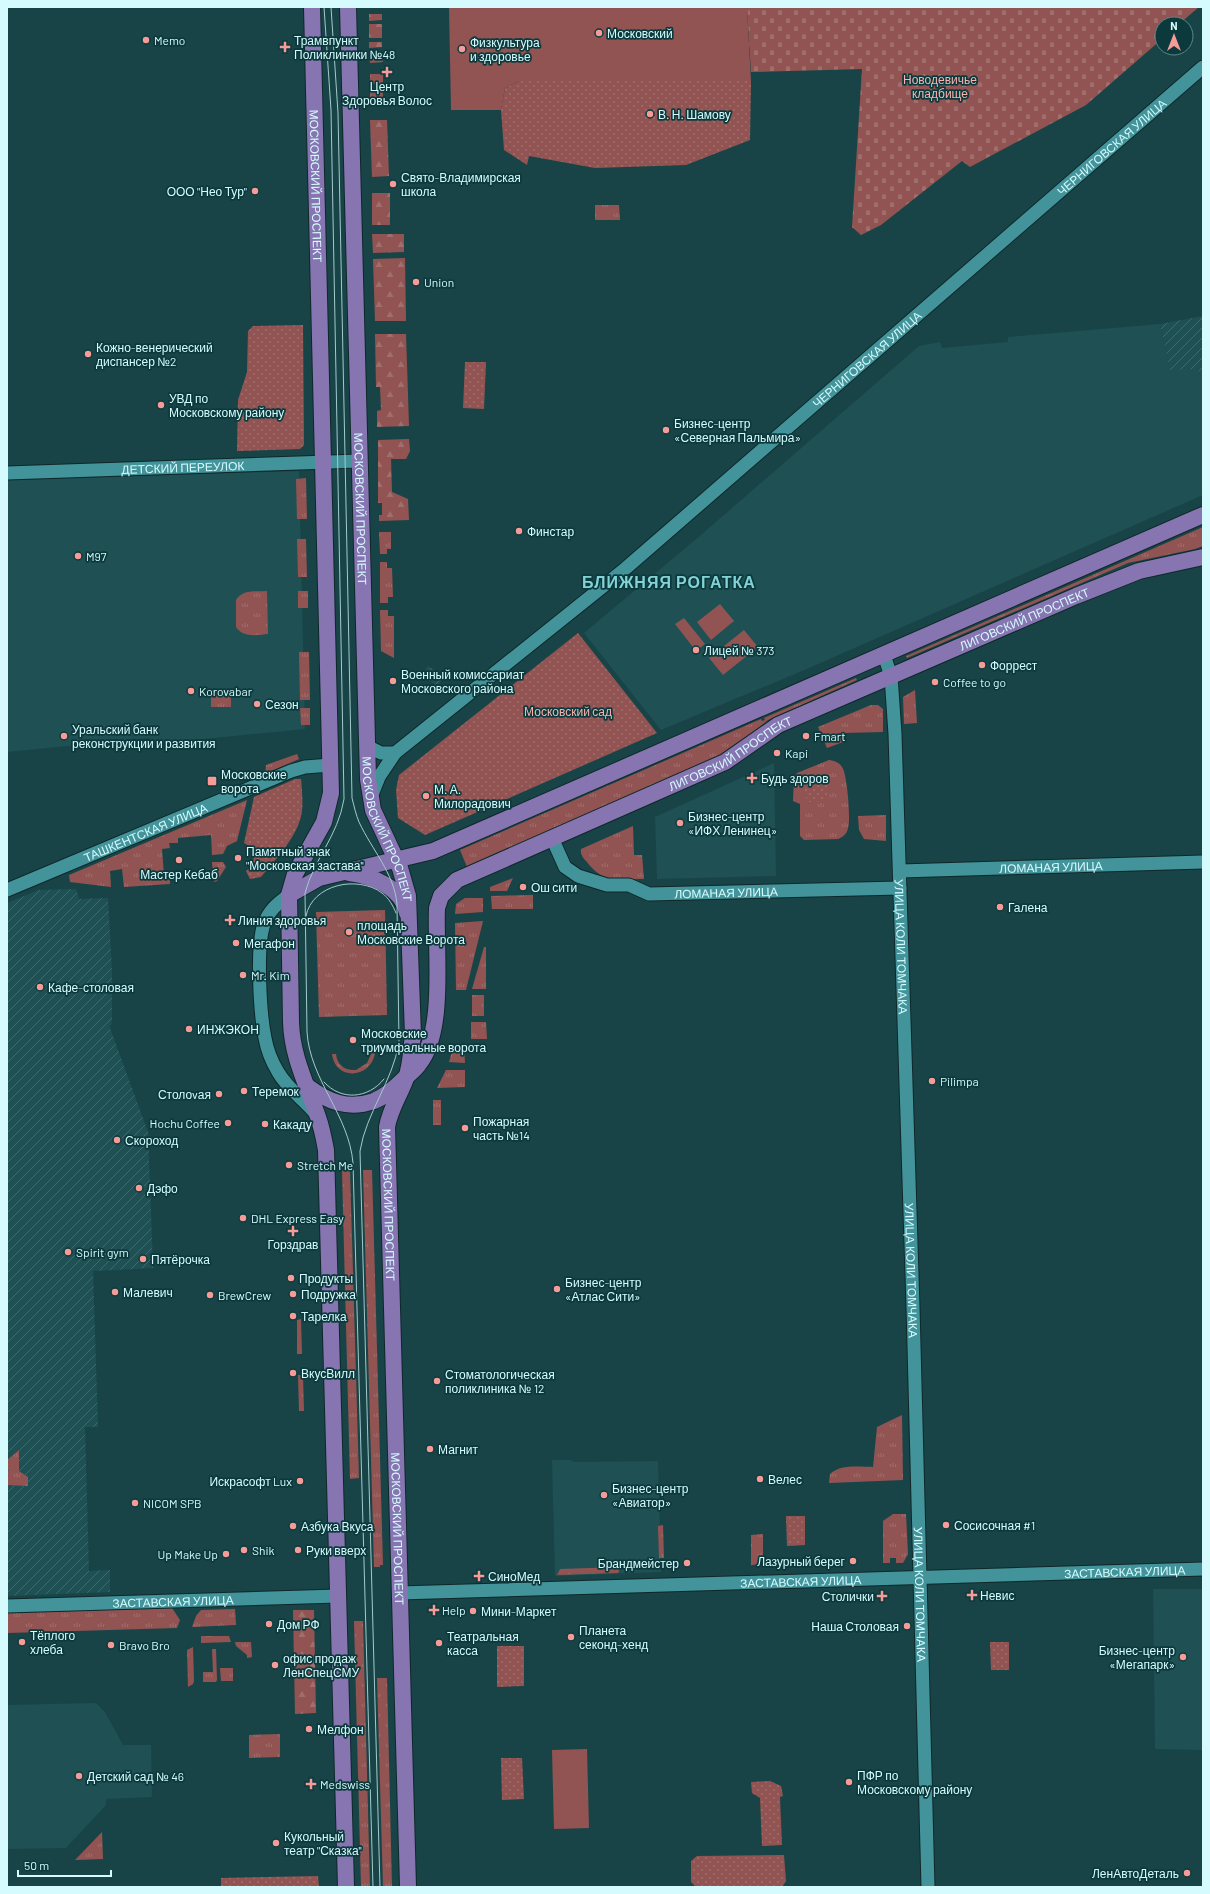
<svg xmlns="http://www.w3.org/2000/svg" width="1210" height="1894" font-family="Barlow,sans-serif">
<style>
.built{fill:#1e5054}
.industrial{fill:url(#industrial-furrows)}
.grass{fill:url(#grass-tufts)}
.forest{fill:url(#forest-firs)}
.cemetery{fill:url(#cemetery-stones)}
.park{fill:url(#park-dots)}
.pitch{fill:#925452}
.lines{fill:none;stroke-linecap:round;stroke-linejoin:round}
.minor-casing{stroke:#0e282a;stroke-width:15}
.major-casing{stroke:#0e282a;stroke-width:18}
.minor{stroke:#43949a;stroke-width:13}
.major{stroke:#8775b2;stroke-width:16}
.tram{stroke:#a3cacd;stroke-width:1}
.poi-dot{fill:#f59b98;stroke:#0c393c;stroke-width:1.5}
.labels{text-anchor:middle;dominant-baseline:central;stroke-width:3.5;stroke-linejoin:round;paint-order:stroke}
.poi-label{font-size:12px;fill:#d5fbfe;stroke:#0c393c;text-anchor:start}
.park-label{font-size:12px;fill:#f9b4b0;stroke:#0c393c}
.street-label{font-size:12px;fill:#d5fbfe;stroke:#0c393c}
.district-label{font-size:16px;font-weight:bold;letter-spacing:1px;fill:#82d2d8;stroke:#0c393c}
</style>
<defs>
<pattern id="industrial-furrows" width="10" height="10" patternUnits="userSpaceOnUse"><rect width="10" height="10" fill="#1e5054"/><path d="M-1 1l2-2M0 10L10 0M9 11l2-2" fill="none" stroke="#3e6a6e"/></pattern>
<pattern id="grass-tufts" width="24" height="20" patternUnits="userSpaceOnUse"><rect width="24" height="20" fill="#925452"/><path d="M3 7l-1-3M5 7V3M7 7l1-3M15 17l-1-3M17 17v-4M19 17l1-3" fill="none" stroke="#a06e6c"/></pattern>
<pattern id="forest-firs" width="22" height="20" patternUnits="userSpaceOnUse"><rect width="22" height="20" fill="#925452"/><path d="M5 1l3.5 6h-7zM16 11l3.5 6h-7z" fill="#a06e6c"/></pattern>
<pattern id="cemetery-stones" width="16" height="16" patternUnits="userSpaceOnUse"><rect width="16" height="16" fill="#925452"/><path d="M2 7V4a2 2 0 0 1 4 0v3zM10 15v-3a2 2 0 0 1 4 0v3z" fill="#a06e6c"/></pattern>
<pattern id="park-dots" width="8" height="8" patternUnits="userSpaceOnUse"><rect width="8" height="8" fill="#925452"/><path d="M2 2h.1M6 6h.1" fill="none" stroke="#a06e6c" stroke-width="1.8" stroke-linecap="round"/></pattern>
</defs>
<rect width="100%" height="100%" fill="#194447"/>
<path class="built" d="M1160 324 1170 369H1197L1203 378V495L809 668 661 730 584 633 695 540 919 346 940 342 942 348 1008 342V337Z
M299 471 305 729 153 744 149 738 7 752V480Z
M774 763 776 876 657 879 655 817Z
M552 1460H571L574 1462 658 1461 661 1572 555 1576Z
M1153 1589H1203V1750L1155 1749Z
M96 1703 105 1712 123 1745H151L152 1797 106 1799V1805L66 1848 7 1849V1705Z"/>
<path class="industrial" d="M1203 316V378L1197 369 1170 370 1160 324Z
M428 666 444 676 438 686 421 676Z
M76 889 79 899 108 898 112 972V1021L110 1028 148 1132 153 1268 93 1271 98 1427H85L89 1571 110 1570V1592L7 1596V903L39 890Z"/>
<path class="grass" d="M595 205H619L620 220H595Z
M306 478 307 519H297L296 479Z
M1203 527V546L1195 549 1128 563 907 658 906 656Z
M379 532H391V549H387V554H380Z
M297 539H306L307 577H298Z
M380 562H387V568H392L393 597H388V603H380Z
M267 591 268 634C257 635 243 638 236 627V600C243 589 256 592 267 591Z
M298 591H308V608H298Z
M380 610H388V616H394V658L381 651Z
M299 652H309L310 700H300Z
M856 678 857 680 768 720 728 753 467 867 460 850 761 719 762 721 765 720 764 718Z
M915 690 917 723 904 724 903 697Z
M211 692H231V707H211Z
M871 705H878L883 709V732L843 733V742L827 748 818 727Z
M300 708H310V725H301Z
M297 754 299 759 265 774 266 765Z
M829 760C834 761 839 762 842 767 847 773 851 820 848 828 847 834 843 837 838 839L804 840 800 836V804L793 801 794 779 797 773Z
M247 800 237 841 227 846 223 854 212 855 211 835 178 838V843H169L170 848 162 849 164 875H170V884L124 887 122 869 110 871 111 887 70 882 69 875Z
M886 815V841L864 839 859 830 858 816Z
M633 826 634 855H642L644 879C620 879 603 884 587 862 583 858 580 854 581 849Z
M212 862H223L226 867 217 881 214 882Z
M513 878 507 891H490V887Z
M533 895V909H492L491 896Z
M465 898H483V912L455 914 456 904Z
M385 910 387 1015 319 1017 316 912Z
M483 921 466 990H456L455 923Z
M484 947H486V989H472Z
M472 995H484V1016H472Z
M471 1022H486L487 1039H471Z
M454 1045H464L465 1063 449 1062Z
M372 1052 375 1053C371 1079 335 1081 332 1054H336C337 1065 345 1071 356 1070L367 1063Z
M446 1070H465V1087L437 1088Z
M433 1100H441V1125H433Z
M350 1170 359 1478 350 1479 342 1171Z
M363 1170H372L383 1565H380V1567H374Z
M301 1319 302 1354H297V1320Z
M298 1375H303L304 1411H299Z
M902 1415 903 1480 829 1483 830 1474C841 1464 859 1467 873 1467L877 1427Z
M19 1450V1471L28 1477V1486L7 1485V1471H9L7 1469V1460Z
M893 1514H906L908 1554 903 1563H896V1558H890V1563H883V1521Z
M663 1525 664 1558H659L658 1526Z
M763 1534V1564L751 1565V1535Z
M621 1567 618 1573 557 1575 560 1569Z
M172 1608 180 1620 177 1628 7 1633V1613Z
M235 1609 236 1625 192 1627 196 1616 201 1610Z
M354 1621H363L370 1887H361Z
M201 1636H229L231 1642 201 1643Z
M235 1642H251L252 1657 247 1658V1655L236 1646Z
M193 1647 194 1681 193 1684 188 1687 187 1650Z
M212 1649H216L217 1680 216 1682H203V1672H213Z
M220 1668H233V1681H221Z
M377 1678H387L392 1887H383Z
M280 1734V1757L249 1758V1735Z
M102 1832 103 1859 75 1860Z"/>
<path class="forest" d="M369 14H382V20L369 21Z
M369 24H382V38H369Z
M369 42H382V47L369 48Z
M369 52H382L383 62 370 63Z
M370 74H383V84H370Z
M383 90V102H370V91Z
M370 120H387L389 176 372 177Z
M372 193H390V225H372Z
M372 234H404V252L373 253Z
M405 258 406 321H375L373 259Z
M375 334H406L409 426 377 427V411L381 410 380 387H376Z
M409 439 410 451 406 459H391L392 492 408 499 409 520 379 521V515H382V503H378V440Z
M293 1610H314L316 1713 295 1714Z"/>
<path class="cemetery" d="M747 7H1199L1179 24H1162V39L1086 105 970 167 962 161 881 225 861 235 852 227 862 69 751 72Z"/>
<path class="park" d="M519 81H751L750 140 686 165 595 168 529 156 527 165 504 150 501 110 505 88Z
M303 325 304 445 300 449 237 451 238 400 247 372 248 331 253 326Z
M465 362H486L484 409 463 408Z
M578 633 657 733 425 835 398 818 396 790 399 775Z
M819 774 829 785 824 790 830 797 826 801 809 802 801 790Z
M295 779H301C302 790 303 801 302 811 299 835 276 859 261 877L250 879 246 871C257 863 256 849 244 843L254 797Z
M786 1516H805V1545L787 1546Z
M990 1642H1009V1670H991Z
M497 1646H524V1686L497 1687Z
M501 1758H522L524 1799 502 1800Z
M770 1781 781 1786 783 1796 780 1797 782 1845 762 1846 760 1798 752 1793 751 1782Z
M784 1855 786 1881 782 1887H696L691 1882V1861L697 1856Z
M318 1876 319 1887H221V1878Z"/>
<path class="pitch" d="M449 7H747L751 81H519L505 88 501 110H451Z
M720 604 734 621 711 640 697 622Z
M684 618 705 644 696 651 675 624Z
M744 630 758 647 723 675 709 658Z
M587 1749 589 1828 554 1829 552 1750Z"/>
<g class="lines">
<g class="minor-casing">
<g id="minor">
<path id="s1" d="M7 473 359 461"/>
<path id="s2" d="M884 655 891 676 895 734 913 1307 928 1887"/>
<path d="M367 746 381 753H395"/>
<path id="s3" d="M371 797 379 777 395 753 626 568 1203 67"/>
<path id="s4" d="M552 838 565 867 578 876 607 885H629L649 894 900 888"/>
<path id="s5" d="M900 871 1203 862"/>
<path id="s6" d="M7 890 291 771 305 767 331 765"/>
<path d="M289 895C278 903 269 910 264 924 256 946 260 1014 265 1038 267 1050 272 1062 278 1072 287 1088 303 1099 315 1113"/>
<path id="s7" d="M399 1593 1203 1569"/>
<path id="s8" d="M7 1606 338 1596"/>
</g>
</g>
<g class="major-casing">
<g id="major">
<path id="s9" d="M312 7 331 793 324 822 295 874 289 895 291 1022C292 1057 307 1085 318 1117 322 1128 324 1139 326 1150L346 1887"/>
<path id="s10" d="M348 7 368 779 373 810 400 868 408 896 413 1035C411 1049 411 1065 406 1078 400 1095 390 1109 387 1127L408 1887"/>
<path d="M349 873C372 876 402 887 407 913"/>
<path d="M289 895 319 878 433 851 1203 515"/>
<path id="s11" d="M307 1086C328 1102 348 1110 374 1101 386 1096 395 1088 404 1079 409 1074 415 1070 419 1064 446 1031 435 949 437 908L441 896 457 880 725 762 778 725 1076 596 1139 571 1203 557"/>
</g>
</g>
<use href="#minor" class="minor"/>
<use href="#major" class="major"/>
<path class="tram" d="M324 7 331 110 344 799C338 836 314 859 305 893L307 1032C310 1080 349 1115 353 1163L373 1887
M331 7 338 113 352 798C354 806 356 815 359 822 372 850 394 873 397 904L399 1042C393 1081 366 1113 360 1151L380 1887
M306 916C312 884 358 875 382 893 389 898 393 906 396 913
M324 1082C341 1101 368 1099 384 1079"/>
</g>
<g class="poi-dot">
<circle cx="599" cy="33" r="4"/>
<circle cx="146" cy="40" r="4"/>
<path d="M283 41h4v4h4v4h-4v4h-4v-4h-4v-4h4z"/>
<circle cx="462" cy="49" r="4"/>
<path d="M385 66h4v4h4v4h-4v4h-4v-4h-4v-4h4z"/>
<circle cx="650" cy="114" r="4"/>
<circle cx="393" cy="184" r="4"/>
<circle cx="255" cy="191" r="4"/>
<circle cx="416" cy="282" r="4"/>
<circle cx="88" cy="354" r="4"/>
<circle cx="161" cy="405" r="4"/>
<circle cx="666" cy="430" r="4"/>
<circle cx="519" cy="531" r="4"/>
<circle cx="78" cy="556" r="4"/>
<circle cx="696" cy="650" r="4"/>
<circle cx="982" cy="665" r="4"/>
<circle cx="393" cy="681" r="4"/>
<circle cx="935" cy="682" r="4"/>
<circle cx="191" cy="691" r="4"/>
<circle cx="257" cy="704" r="4"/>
<circle cx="64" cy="736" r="4"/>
<circle cx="806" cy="736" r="4"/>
<circle cx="777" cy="753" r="4"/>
<path d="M750 772h4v4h4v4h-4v4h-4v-4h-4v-4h4z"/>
<rect x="207" y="776" width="10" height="10" rx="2"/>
<circle cx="426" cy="796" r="4"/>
<circle cx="680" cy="823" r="4"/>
<circle cx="238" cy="858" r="4"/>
<circle cx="179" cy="860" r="4"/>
<circle cx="523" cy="887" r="4"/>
<circle cx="1000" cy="907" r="4"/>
<path d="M228 914h4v4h4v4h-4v4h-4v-4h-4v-4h4z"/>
<circle cx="349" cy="932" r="4"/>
<circle cx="236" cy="943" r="4"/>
<circle cx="243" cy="975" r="4"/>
<circle cx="40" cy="987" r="4"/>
<circle cx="189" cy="1029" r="4"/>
<circle cx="353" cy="1040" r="4"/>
<circle cx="932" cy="1081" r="4"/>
<circle cx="244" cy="1091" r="4"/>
<circle cx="219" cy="1094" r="4"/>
<circle cx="228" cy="1123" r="4"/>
<circle cx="265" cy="1124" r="4"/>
<circle cx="465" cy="1128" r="4"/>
<circle cx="117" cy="1140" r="4"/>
<circle cx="289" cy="1165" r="4"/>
<circle cx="139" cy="1188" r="4"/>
<circle cx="243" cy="1218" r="4"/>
<path d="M291 1225h4v4h4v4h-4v4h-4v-4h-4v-4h4z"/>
<circle cx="68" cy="1252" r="4"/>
<circle cx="143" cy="1259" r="4"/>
<circle cx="291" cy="1278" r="4"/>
<circle cx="557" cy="1289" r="4"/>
<circle cx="115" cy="1292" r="4"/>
<circle cx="293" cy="1294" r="4"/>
<circle cx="210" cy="1295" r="4"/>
<circle cx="293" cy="1316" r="4"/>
<circle cx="293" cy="1373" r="4"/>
<circle cx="437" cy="1381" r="4"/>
<circle cx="430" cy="1449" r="4"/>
<circle cx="760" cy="1479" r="4"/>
<circle cx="300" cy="1481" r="4"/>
<circle cx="604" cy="1495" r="4"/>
<circle cx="135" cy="1503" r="4"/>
<circle cx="946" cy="1525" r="4"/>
<circle cx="293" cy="1526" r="4"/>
<circle cx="244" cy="1550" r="4"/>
<circle cx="298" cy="1550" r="4"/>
<circle cx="226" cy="1554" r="4"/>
<circle cx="853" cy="1561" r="4"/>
<circle cx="687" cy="1563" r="4"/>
<path d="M477 1570h4v4h4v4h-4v4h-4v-4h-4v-4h4z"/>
<path d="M970 1589h4v4h4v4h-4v4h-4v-4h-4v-4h4z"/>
<path d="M880 1590h4v4h4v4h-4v4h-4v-4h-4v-4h4z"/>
<path d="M432 1604h4v4h4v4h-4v4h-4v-4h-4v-4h4z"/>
<circle cx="473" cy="1611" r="4"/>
<circle cx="269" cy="1624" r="4"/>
<circle cx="907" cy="1626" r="4"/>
<circle cx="571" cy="1637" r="4"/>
<circle cx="22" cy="1642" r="4"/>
<circle cx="439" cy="1643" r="4"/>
<circle cx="111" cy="1645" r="4"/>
<circle cx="1183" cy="1657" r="4"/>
<circle cx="275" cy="1665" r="4"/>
<circle cx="309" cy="1729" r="4"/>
<circle cx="79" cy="1776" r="4"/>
<circle cx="849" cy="1782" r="4"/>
<path d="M309 1778h4v4h4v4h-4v4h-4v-4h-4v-4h4z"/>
<circle cx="276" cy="1843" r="4"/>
<circle cx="1187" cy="1873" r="4"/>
</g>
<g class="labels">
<g class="poi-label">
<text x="607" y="33">Московский</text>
<text x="154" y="40">Memo</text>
<text x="294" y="40">Трамвпункт<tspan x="294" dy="14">Поликлиники №48</tspan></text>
<text x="470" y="42">Физкультура<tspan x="470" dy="14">и здоровье</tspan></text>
<text x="387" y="86" text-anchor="middle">Центр<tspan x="387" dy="14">Здоровья Волос</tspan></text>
<text x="658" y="114">В. Н. Шамову</text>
<text x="401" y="177">Свято-Владимирская<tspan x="401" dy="14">школа</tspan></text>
<text x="247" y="191" text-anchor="end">ООО "Нео Тур"</text>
<text x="424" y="282">Union</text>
<text x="96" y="347">Кожно-венерический<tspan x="96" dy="14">диспансер №2</tspan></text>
<text x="169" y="398">УВД по<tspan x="169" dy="14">Московскому району</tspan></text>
<text x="674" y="423">Бизнес-центр<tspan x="674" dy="14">«Северная Пальмира»</tspan></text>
<text x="527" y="531">Финстар</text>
<text x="86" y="556">M97</text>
<text x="704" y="650">Лицей № 373</text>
<text x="990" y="665">Форрест</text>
<text x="401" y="674">Военный комиссариат<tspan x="401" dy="14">Московского района</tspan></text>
<text x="943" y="682">Coffee to go</text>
<text x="199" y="691">Korovabar</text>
<text x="265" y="704">Сезон</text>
<text x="72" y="729">Уральский банк<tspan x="72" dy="14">реконструкции и развития</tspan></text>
<text x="814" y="736">Fmart</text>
<text x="785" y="753">Kapi</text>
<text x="221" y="774">Московские<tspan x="221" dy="14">ворота</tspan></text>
<text x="761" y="778">Будь здоров</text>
<text x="434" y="789">М. А.<tspan x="434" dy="14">Милорадович</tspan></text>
<text x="688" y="816">Бизнес-центр<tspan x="688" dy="14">«ИФХ Ленинец»</tspan></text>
<text x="246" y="851">Памятный знак<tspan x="246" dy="14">"Московская застава"</tspan></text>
<text x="179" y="874" text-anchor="middle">Мастер Кебаб</text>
<text x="531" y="887">Ош сити</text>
<text x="1008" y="907">Галена</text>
<text x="238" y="920">Линия здоровья</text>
<text x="357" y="925">площадь<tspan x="357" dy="14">Московские Ворота</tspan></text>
<text x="244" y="943">Мегафон</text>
<text x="251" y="975">Mr. Kim</text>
<text x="48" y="987">Кафе-столовая</text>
<text x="197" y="1029">ИНЖЭКОН</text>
<text x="361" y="1033">Московские<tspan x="361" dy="14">триумфальные ворота</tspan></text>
<text x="940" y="1081">Pilimpa</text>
<text x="252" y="1091">Теремок</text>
<text x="211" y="1094" text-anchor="end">Столоvая</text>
<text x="473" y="1121">Пожарная<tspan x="473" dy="14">часть №14</tspan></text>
<text x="220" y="1123" text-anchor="end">Hochu Coffee</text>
<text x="273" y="1124">Какаду</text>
<text x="125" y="1140">Скороход</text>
<text x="297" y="1165">Stretch Me</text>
<text x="147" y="1188">Дэфо</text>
<text x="251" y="1218">DHL Express Easy</text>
<text x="293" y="1244" text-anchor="middle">Горздрав</text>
<text x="76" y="1252">Spirit gym</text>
<text x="151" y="1259">Пятёрочка</text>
<text x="299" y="1278">Продукты</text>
<text x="565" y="1282">Бизнес-центр<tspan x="565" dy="14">«Атлас Сити»</tspan></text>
<text x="123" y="1292">Малевич</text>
<text x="301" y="1294">Подружка</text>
<text x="218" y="1295">BrewCrew</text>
<text x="301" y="1316">Тарелка</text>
<text x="301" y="1373">ВкусВилл</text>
<text x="445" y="1374">Стоматологическая<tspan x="445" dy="14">поликлиника № 12</tspan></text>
<text x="438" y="1449">Магнит</text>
<text x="768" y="1479">Велес</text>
<text x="292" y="1481" text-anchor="end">Искрасофт Lux</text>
<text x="612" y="1488">Бизнес-центр<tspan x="612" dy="14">«Авиатор»</tspan></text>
<text x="143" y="1503">NICOM SPB</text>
<text x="954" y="1525">Сосисочная #1</text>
<text x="301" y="1526">Азбука Вкуса</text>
<text x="252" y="1550">Shik</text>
<text x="306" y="1550">Руки вверх</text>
<text x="218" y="1554" text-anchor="end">Up Make Up</text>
<text x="845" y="1561" text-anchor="end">Лазурный берег</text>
<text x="679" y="1563" text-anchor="end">Брандмейстер</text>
<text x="488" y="1576">СиноМед</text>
<text x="980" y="1595">Невис</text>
<text x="874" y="1596" text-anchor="end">Столички</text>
<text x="442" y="1610">Help</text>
<text x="481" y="1611">Мини-Маркет</text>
<text x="277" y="1624">Дом РФ</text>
<text x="899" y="1626" text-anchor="end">Наша Столовая</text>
<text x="579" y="1630">Планета<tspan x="579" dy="14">секонд-хенд</tspan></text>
<text x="30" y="1635">Тёплого<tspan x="30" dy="14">хлеба</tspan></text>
<text x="447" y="1636">Театральная<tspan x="447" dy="14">касса</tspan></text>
<text x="119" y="1645">Bravo Bro</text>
<text x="1175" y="1650" text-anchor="end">Бизнес-центр<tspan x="1175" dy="14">«Мегапарк»</tspan></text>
<text x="283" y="1658">офис продаж<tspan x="283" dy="14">ЛенСпецСМУ</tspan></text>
<text x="317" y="1729">Мелфон</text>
<text x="857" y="1775">ПФР по<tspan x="857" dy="14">Московскому району</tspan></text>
<text x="87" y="1776">Детский сад № 46</text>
<text x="320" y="1784">Medswiss</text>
<text x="284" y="1836">Кукольный<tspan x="284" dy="14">театр "Сказка"</tspan></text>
<text x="1179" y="1873" text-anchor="end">ЛенАвтоДеталь</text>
</g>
<g class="park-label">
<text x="940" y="79">Новодевичье<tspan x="940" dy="14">кладбище</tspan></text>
<text x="568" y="711">Московский сад</text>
</g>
<g class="street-label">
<text stroke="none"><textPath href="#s3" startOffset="989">ЧЕРНИГОВСКАЯ УЛИЦА</textPath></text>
<text stroke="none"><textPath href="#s9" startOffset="179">МОСКОВСКИЙ ПРОСПЕКТ</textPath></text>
<text stroke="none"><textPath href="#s3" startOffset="665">ЧЕРНИГОВСКАЯ УЛИЦА</textPath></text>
<text stroke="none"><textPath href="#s1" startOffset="176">ДЕТСКИЙ ПЕРЕУЛОК</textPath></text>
<text stroke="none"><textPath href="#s10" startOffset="502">МОСКОВСКИЙ ПРОСПЕКТ</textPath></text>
<text stroke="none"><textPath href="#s11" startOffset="951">ЛИГОВСКИЙ ПРОСПЕКТ</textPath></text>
<text stroke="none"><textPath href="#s11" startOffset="627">ЛИГОВСКИЙ ПРОСПЕКТ</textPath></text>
<text stroke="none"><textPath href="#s10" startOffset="826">МОСКОВСКИЙ ПРОСПЕКТ</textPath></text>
<text stroke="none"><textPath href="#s6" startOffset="150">ТАШКЕНТСКАЯ УЛИЦА</textPath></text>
<text stroke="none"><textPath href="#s5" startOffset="151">ЛОМАНАЯ УЛИЦА</textPath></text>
<text stroke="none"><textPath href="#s4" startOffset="199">ЛОМАНАЯ УЛИЦА</textPath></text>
<text stroke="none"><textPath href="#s2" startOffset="293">УЛИЦА КОЛИ ТОМЧАКА</textPath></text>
<text stroke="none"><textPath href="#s10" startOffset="1210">МОСКОВСКИЙ ПРОСПЕКТ</textPath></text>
<text stroke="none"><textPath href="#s2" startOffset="617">УЛИЦА КОЛИ ТОМЧАКА</textPath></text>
<text stroke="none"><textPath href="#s10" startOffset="1534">МОСКОВСКИЙ ПРОСПЕКТ</textPath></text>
<text stroke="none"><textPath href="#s7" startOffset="726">ЗАСТАВСКАЯ УЛИЦА</textPath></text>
<text stroke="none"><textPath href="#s7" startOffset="402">ЗАСТАВСКАЯ УЛИЦА</textPath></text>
<text stroke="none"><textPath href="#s2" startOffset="941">УЛИЦА КОЛИ ТОМЧАКА</textPath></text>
<text stroke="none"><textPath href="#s8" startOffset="166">ЗАСТАВСКАЯ УЛИЦА</textPath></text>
</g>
<g class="district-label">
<text x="669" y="581">БЛИЖНЯЯ РОГАТКА</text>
</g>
</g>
<rect width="1210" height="1894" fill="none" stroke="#d5fbfe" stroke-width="16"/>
<g transform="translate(1174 36)"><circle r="19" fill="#0c393c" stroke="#5c878a"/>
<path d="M0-3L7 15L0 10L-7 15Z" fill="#f59b98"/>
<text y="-6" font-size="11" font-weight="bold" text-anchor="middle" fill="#d5fbfe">N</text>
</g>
<path d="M18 1870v6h93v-6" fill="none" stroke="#d5fbfe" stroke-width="2"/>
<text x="24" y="1870" font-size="12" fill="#d5fbfe" stroke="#0c393c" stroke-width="3" paint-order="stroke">50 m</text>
</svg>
